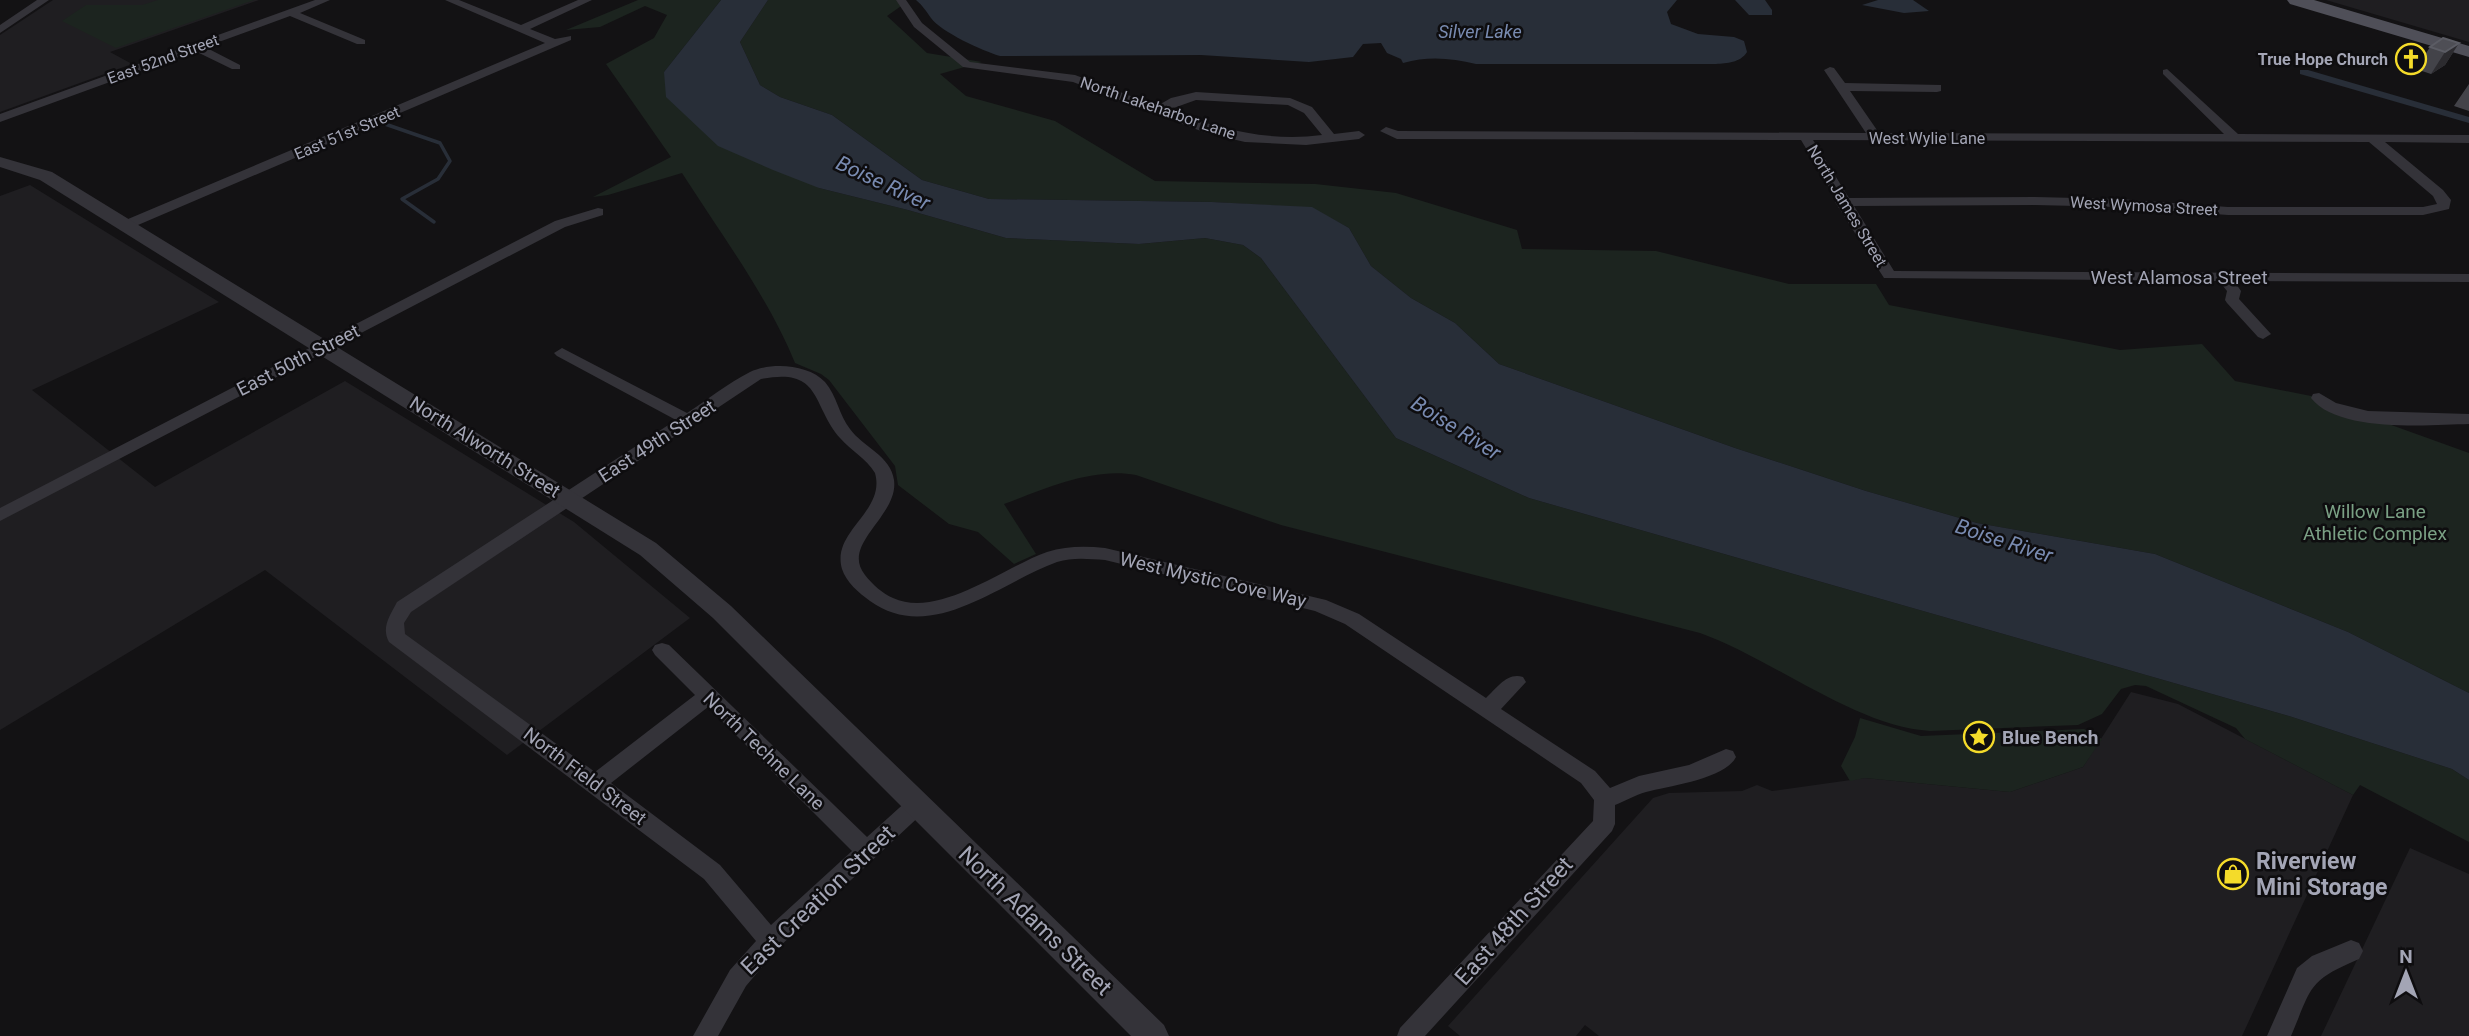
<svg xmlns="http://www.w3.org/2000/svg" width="2469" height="1036" font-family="Roboto,sans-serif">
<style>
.built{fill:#1f1e21}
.green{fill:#1c241f}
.water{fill:#282e38}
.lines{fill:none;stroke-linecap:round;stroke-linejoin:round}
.stream{stroke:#282e38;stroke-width:3.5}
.canal{fill:#282e38;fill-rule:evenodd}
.minor{fill:#343339;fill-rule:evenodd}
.tertiary{fill:#343339;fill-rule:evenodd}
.primary{fill:#4f4f58;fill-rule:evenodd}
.wall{fill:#434349}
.shaded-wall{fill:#2c2b2f}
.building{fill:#4e4e55;stroke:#5b5c64;stroke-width:2}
.labels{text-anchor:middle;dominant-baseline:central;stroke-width:5;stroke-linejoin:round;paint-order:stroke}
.far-street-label{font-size:16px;fill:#a3a5b5;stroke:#0e0d0f}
.far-poi-label{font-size:16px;font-weight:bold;fill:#a3a5b5;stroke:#0e0d0f;text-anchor:end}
.far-water-label{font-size:18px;font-style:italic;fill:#798bb1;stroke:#0e0d0f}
.street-label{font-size:19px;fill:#a3a5b5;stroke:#0e0d0f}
.park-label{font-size:19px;fill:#7aa084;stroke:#0e0d0f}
.poi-label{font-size:19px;font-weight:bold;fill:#a3a5b5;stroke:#0e0d0f;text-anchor:start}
.water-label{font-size:21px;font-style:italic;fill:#798bb1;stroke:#0e0d0f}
.near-poi-label{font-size:23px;font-weight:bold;fill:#a3a5b5;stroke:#0e0d0f;text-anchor:start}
.near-street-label{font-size:23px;fill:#a3a5b5;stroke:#0e0d0f}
</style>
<rect width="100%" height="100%" fill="#131214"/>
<path class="built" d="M53 0H259L110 52 132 64 0 112V35Z
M2326 0H2469V42Z
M30 185 219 302 32 390 155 487 345 381 574 522 690 618 507 755 265 570 0 730V196Z
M2131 692 2178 704 2353 795 2242 1036H1599L1585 1025 1576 1036H1460L1448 1026 1653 798 1669 793 1742 791 1757 785 1772 791 1865 778 2010 792 2083 767Z
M2410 848 2469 874V1036H2321Z"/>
<path class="green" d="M158 0H254L116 48 62 21 86 5H142Z
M638 0H721L664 72 819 188 908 210 1006 238 1139 244 1205 238 1243 245 1261 258 1396 438 1529 498 2289 716 2452 769 2469 780V842L2360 785 2353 795 2245 739 2236 728 2146 686 2135 685 2121 689 2102 714 2078 725 1930 731C1856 727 1773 659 1700 633L1281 525 1136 475C1092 467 1045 489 1004 504L1036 554 1014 564 978 532 949 524 898 485 895 466 829 380 821 374 795 363C770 300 719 231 682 173L608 195 593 197 671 157 606 64 654 38 667 15 645 6 600 27 566 30Z
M768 0H901L904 4 887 16 927 53 982 62 940 74 966 96 1055 121 1155 181 1315 184 1396 193 1517 230 1522 249 1656 251 1789 284H1876L1889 305 2120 350 2202 344 2235 381 2311 396 2469 453V693L2348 632 2155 554 1977 523 1866 491 1735 448 1499 364 1455 323 1411 298 1371 266 1349 228 1312 208 1212 202 989 199 922 180 832 115 780 97 760 85 740 42Z
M1860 718 1921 736 2084 729 2102 739 2083 767 2010 792 1865 778 1850 781 1841 766 1855 737Z"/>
<path class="water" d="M721 0H768L740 42 760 85 780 97 832 115 922 180 989 199 1212 202 1312 207 1349 228 1371 266 1411 298 1455 323 1499 364 1735 448 1866 491 1977 523 2155 554 2348 632 2469 693V780L2452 769 2289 716 1529 498 1396 438 1261 258 1243 245 1205 238 1139 244 1006 238 908 210 819 188 773 170 718 146 666 97 664 72Z
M916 0H1677L1667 12 1671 24 1698 34 1734 37 1744 41 1747 52C1740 63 1727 63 1716 64H1476C1451 58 1428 56 1403 63L1401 59 1387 53 1381 43 1363 44 1353 57 1309 62 1201 55 1000 56C983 51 941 32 931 18 926 11 923 6 916 0Z
M1735 0H1765L1772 10V15H1749Z
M1878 0H1913L1929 11 1904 13 1862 5Z"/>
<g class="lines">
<path class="stream" d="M385 124 440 143 450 161 438 179 402 199 434 222"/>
<path class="canal" d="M2300 70H2308L2469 117V123L2300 74Z"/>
<path class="minor" d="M37 0H49L0 33V25Z
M315 0H330L300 13 365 40V44H357L290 16 205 47 240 65V69H232L195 51 0 122V114Z
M445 0H459L521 25 578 0H592L530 29 555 39 571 36V40L131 228H121V222L545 43Z
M896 0H906L922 23 970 62 1075 75 1157 106 1171 98 1196 92 1290 98 1312 107 1334 134 1359 131 1365 135 1359 139 1306 145 1245 142 1206 133 1073 82 963 67 914 27ZM1196 100 1288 105 1304 113 1322 135C1268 142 1219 129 1168 110Z
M1830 67 1834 68 1845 83 1941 85V91L1937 92 1850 91 1879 133 2224 134 2163 74V70L2167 69 2238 134 2469 135V143L2385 142 2443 190 2451 200 2449 209 2423 215H2228L2119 207 2035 205 1854 206 1894 271 2469 274V282L2234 281 2241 291 2239 299 2271 334 2263 339 2258 337 2227 303 2225 300 2227 291 2219 281 1884 278 1835 202 1837 200 1801 140 1397 139 1380 131 1386 127 1398 131 1866 133 1824 70ZM1813 140 2369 142 2433 196 2437 204 2423 207H2228L2119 199 2035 197 1849 198Z
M598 208 603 209V215L565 227 0 521V508L555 221Z
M562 348 687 413C707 400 728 383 750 372 771 362 808 364 825 382 837 396 839 415 850 429 863 447 891 456 894 480 899 516 840 544 865 575 872 584 883 594 893 598 939 619 1004 567 1047 552 1066 546 1085 546 1105 548L1326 600 1359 614 1486 698C1497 688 1507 672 1523 677L1526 682 1501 709 1595 771 1610 788 1639 776 1689 765 1726 749 1733 751 1736 757C1725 779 1669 786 1646 792 1635 795 1625 801 1615 805V824L1612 831 1425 1036H1397L1400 1028 1593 821 1594 800 1581 783 1345 624 1315 611 1105 560C1089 559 1073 557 1057 562 999 583 931 645 870 601 859 593 846 582 842 569 831 531 886 512 875 473 866 458 851 451 840 438 811 404 822 367 761 379L411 612 404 623 405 634 595 772 695 695 655 655 652 650 655 645 662 643 669 645 867 837 909 799 917 796 925 799 928 805 925 811 778 948 746 986 718 1036H693L730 970 756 941 704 879 389 642C381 627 390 616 397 602L676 420 557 356 554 353ZM708 707 852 851 771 925 720 865 611 783Z
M2319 393 2336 403 2368 411 2469 414V424C2429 425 2338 433 2311 398L2313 394Z
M2351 940 2359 943 2363 951 2359 959C2307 981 2312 987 2291 1036H2267L2297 968 2312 956Z"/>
<path class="tertiary" d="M0 157 52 172 656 543 731 606 1164 1025 1169 1036H1131L713 618 640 555 40 180 0 167Z"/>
<path class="primary" d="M2287 0H2314L2469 46V57L2290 4Z"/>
</g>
<path class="wall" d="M2459 43 2445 65 2431 74 2416 69 2430 47Z
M2469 84V111L2454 106Z"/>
<path class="shaded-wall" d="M2459 43 2445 65 2431 74 2445 52Z"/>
<path class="building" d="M2443 38 2459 43 2445 52 2430 47Z"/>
<defs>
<g id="church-ring" transform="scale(1.575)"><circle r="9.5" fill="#0e0d0f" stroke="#f4db2a" stroke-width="1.5"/><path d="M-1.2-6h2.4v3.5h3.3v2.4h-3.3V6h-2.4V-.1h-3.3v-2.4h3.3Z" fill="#f4db2a"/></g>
<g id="sight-ring" transform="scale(1.575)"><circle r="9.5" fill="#0e0d0f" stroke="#f4db2a" stroke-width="1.5"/><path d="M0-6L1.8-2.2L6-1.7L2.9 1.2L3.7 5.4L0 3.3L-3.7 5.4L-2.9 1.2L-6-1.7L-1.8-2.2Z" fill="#f4db2a"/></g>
<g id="shop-ring" transform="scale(1.575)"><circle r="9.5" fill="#0e0d0f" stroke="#f4db2a" stroke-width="1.5"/><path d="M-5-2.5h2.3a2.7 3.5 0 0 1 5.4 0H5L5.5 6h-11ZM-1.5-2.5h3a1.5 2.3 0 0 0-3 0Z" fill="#f4db2a"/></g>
</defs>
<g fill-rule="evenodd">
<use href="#church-ring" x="2411" y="59"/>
<use href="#sight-ring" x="1979" y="737"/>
<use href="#shop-ring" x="2233" y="874"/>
</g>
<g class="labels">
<g class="far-street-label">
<text transform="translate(163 59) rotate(-20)">East 52nd Street</text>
<text transform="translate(1158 108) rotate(19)">North Lakeharbor Lane</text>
<text transform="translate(347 133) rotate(-23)">East 51st Street</text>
<text x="1927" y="138">West Wylie Lane</text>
<text transform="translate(1847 206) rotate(59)">North James Street</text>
<text transform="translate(2144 206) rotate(3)">West Wymosa Street</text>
</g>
<g class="far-poi-label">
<text x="2388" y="59">True Hope Church</text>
</g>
<g class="far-water-label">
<text x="1480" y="31">Silver Lake</text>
</g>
<g class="street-label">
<text x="2179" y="277">West Alamosa Street</text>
<text transform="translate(298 360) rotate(-27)">East 50th Street</text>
<text transform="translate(657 441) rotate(-33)">East 49th Street</text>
<text transform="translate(485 447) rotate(32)">North Alworth Street</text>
<text transform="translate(1213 580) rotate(13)">West Mystic Cove Way</text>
<text transform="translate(764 751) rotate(44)">North Techne Lane</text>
<text transform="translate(585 776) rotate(37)">North Field Street</text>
</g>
<g class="park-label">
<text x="2375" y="511">Willow Lane<tspan x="2375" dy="22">Athletic Complex</tspan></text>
</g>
<g class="poi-label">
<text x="2002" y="737">Blue Bench</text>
</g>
<g class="water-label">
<text transform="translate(883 183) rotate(25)">Boise River</text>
<text transform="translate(1456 428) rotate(32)">Boise River</text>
<text transform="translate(2004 541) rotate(18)">Boise River</text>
</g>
<g class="near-poi-label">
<text x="2256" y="861">Riverview<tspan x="2256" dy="26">Mini Storage</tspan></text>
</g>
<g class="near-street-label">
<text transform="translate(818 900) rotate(-44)">East Creation Street</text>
<text transform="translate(1035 921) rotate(44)">North Adams Street</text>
<text transform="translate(1514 921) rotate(-48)">East 48th Street</text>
</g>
</g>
<g transform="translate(2406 973)" stroke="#0e0d0f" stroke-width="5" paint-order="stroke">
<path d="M0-5L12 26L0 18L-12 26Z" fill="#a3a5b5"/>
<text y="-10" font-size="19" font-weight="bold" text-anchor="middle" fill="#a3a5b5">N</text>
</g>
</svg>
